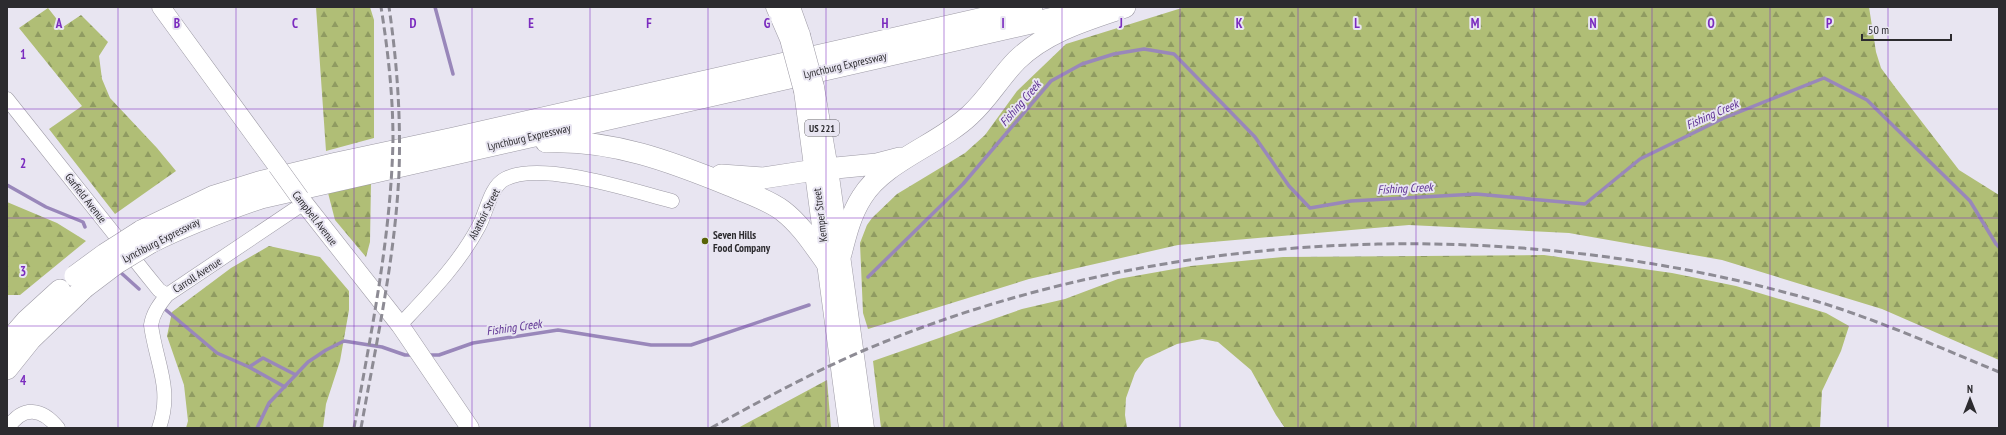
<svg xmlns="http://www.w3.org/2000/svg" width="2006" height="435" font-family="'PT Sans Narrow',sans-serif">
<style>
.forest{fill:url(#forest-firs)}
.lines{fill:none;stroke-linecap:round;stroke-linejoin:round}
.stream{stroke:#9987ba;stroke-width:3.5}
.minor-casing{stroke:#9d9aa5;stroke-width:15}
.major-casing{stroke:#9d9aa5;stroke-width:19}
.highway-casing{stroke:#9d9aa5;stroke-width:22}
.minor{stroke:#fff;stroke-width:14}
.major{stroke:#fff;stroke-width:18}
.highway{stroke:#fff;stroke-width:21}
.rail{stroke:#8d8b94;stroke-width:3;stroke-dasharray:8 4;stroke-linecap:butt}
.major-bridge-casing{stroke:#9d9aa5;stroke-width:19;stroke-linecap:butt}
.highway-bridge-casing{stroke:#9d9aa5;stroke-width:22;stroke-linecap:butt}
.major-bridge{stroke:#fff;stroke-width:18}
.highway-bridge{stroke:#fff;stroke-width:21}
.grid{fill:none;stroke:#7b2cbf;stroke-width:1;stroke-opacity:0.55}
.poi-dot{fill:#586406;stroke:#e8e5f1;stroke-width:1.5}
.labels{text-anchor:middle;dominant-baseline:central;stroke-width:4;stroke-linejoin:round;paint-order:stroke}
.shield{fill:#e8e5f1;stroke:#646369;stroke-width:1}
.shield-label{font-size:10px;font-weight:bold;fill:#2c2b2f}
.street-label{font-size:11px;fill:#2c2b2f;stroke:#e8e5f1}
.poi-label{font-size:11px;font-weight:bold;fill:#2c2b2f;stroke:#e8e5f1;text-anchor:start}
.water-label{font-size:12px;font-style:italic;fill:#5c2f92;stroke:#e8e5f1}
.grid-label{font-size:13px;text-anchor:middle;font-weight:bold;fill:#7b2cbf;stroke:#e8e5f1;stroke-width:4;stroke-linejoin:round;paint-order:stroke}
</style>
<defs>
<pattern id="forest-firs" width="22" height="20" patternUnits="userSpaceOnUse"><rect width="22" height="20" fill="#b0be76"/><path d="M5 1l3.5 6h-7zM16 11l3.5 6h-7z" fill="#8f9b61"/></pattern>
</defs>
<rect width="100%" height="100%" fill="#e8e5f1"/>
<path class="forest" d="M316 7H370L374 20V138L326 151Z
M1185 7H1869L1876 52 1881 68 1895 87 1959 170 1999 195V360L1882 309 1722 260 1569 233 1409 225 1178 245 1029 279 868 329 863 313 860 243 867 225 872 218 897 194 965 153 985 135 1017 91 1066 44Z
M48 8 63 27 81 15 108 42 99 56 102 79 110 98 157 148 176 171 115 214 49 129 82 106 19 28Z
M371 182 370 242 366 257 335 220 327 189Z
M7 202 57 223 86 241 20 295H7Z
M269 246 320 257 349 291V310L340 361 326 404 323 428H186L188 421 184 385 167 336 172 312 231 268Z
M1544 255 1672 273 1736 286 1826 313 1849 326 1841 351 1822 391 1820 428H1285L1276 415 1251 370 1218 342 1202 339 1177 344 1145 359 1135 373 1126 398 1125 415 1127 428H881L873 361 1022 309 1065 299 1118 279 1191 266 1283 257Z
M827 380 831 428H738L749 422Z"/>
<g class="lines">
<path class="stream" d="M435 7 453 74
M7 185 46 207 83 222 85 227
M119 271 139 289
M868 277 963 184 1051 81 1082 64 1114 54 1144 49 1174 54 1255 137 1289 186 1310 208 1351 201 1476 194 1585 204 1640 159 1724 118 1824 78 1867 100 1970 201 1996 244 1999 247
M166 310 217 353 249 367 285 387
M428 355H439L473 343 558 330 651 345H691L809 305
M249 367 263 358 296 375
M257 428 269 403 308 362 326 350 344 341 382 347 405 355H413"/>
<g class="minor-casing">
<path id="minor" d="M7 99 146 274 159 290 167 295
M400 325C429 294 459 264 479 226 487 211 490 187 505 179 541 160 633 191 672 201
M8 428C23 405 42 408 58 428
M159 428C173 389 156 363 151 325 153 313 159 305 167 295L304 203"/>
</g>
<g class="major-casing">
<path id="major" d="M161 7 277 166
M775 7 789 39
M791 7 801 35
M815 87 829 169 865 428
M803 91 848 428
M300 198 400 325 470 428"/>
</g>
<g class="highway-casing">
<path id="highway" d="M546 142C612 139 672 162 731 186 749 194 769 200 783 211 801 225 813 244 826 262
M721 175 763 178 815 170 877 164 900 158
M141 231 214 196 259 182 337 163 454 138 1032 7
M150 243C186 225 223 211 261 198L1102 7
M841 254C846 234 851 214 862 197 884 161 940 144 970 115 988 99 1000 77 1017 60 1047 31 1087 20 1125 7
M7 343 26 321 60 290
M7 369 31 339 84 288"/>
</g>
<use href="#minor" class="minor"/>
<use href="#major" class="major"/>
<use href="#highway" class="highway"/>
<path class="rail" d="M354 428C371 333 391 237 393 140 393 95 388 51 381 7
M361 428C376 344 395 259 399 173 401 117 397 62 389 7
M711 428C762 400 813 372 867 349 1153 229 1493 213 1791 294 1863 313 1931 344 1999 372"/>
<g class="major-bridge-casing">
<path id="major-bridge" d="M801 35 815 87
M789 39 803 91
M277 166 300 198"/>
</g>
<g class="highway-bridge-casing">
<path id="highway-bridge" d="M75 276 105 254 141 231
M84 288 117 263 150 243"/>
</g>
<use href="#major-bridge" class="major-bridge"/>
<use href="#highway-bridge" class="highway-bridge"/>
</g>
<path class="grid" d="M118 7V428M236 7V428M354 7V428M472 7V428M590 7V428M708 7V428M826 7V428M944 7V428M1062 7V428M1180 7V428M1298 7V428M1416 7V428M1534 7V428M1652 7V428M1770 7V428M1888 7V428M7 109H1999M7 218H1999M7 326H1999"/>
<circle class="poi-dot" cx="705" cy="241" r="4"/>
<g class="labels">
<rect class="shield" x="805" y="120" width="34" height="16" rx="3"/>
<g class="shield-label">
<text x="822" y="128">US 221</text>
</g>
<g class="street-label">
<text transform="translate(845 65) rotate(-13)">Lynchburg Expressway</text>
<text transform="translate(529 137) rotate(-13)">Lynchburg Expressway</text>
<text transform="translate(86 198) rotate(52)">Garfield Avenue</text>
<text transform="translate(484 214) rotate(-63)">Abattoir Street</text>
<text transform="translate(820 215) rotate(-97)">Kemper Street</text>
<text transform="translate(315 218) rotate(52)">Campbell Avenue</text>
<text transform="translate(161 240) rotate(-27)">Lynchburg Expressway</text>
<text transform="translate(197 275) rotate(-33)">Carroll Avenue</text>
</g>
<g class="poi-label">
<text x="713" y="235">Seven Hills<tspan x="713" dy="13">Food Company</tspan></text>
</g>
<g class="water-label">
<text transform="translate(1020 103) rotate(-49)">Fishing Creek</text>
<text transform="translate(1712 114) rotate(-24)">Fishing Creek</text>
<text transform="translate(1405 188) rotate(-3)">Fishing Creek</text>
<text transform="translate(514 327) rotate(-8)">Fishing Creek</text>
</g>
</g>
<g class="grid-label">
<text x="59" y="28">A</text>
<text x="177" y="28">B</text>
<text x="295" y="28">C</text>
<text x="413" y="28">D</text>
<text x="531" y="28">E</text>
<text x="649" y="28">F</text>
<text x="767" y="28">G</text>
<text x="885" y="28">H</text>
<text x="1003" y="28">I</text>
<text x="1121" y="28">J</text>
<text x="1239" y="28">K</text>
<text x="1357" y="28">L</text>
<text x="1475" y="28">M</text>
<text x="1593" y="28">N</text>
<text x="1711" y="28">O</text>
<text x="1829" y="28">P</text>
<text x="23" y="59">1</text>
<text x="23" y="168">2</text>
<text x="23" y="276">3</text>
<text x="23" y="385">4</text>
</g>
<rect width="2006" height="435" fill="none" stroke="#2c2b2f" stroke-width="16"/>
<g transform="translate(1970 399)" stroke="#e8e5f1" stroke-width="3" paint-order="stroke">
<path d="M0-3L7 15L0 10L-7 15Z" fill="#2c2b2f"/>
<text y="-6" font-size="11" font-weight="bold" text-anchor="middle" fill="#2c2b2f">N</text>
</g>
<path d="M1862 34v6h89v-6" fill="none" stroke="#2c2b2f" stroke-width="2"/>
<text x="1868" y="34" font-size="12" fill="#2c2b2f" stroke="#e8e5f1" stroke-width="3" paint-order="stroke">50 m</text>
</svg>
